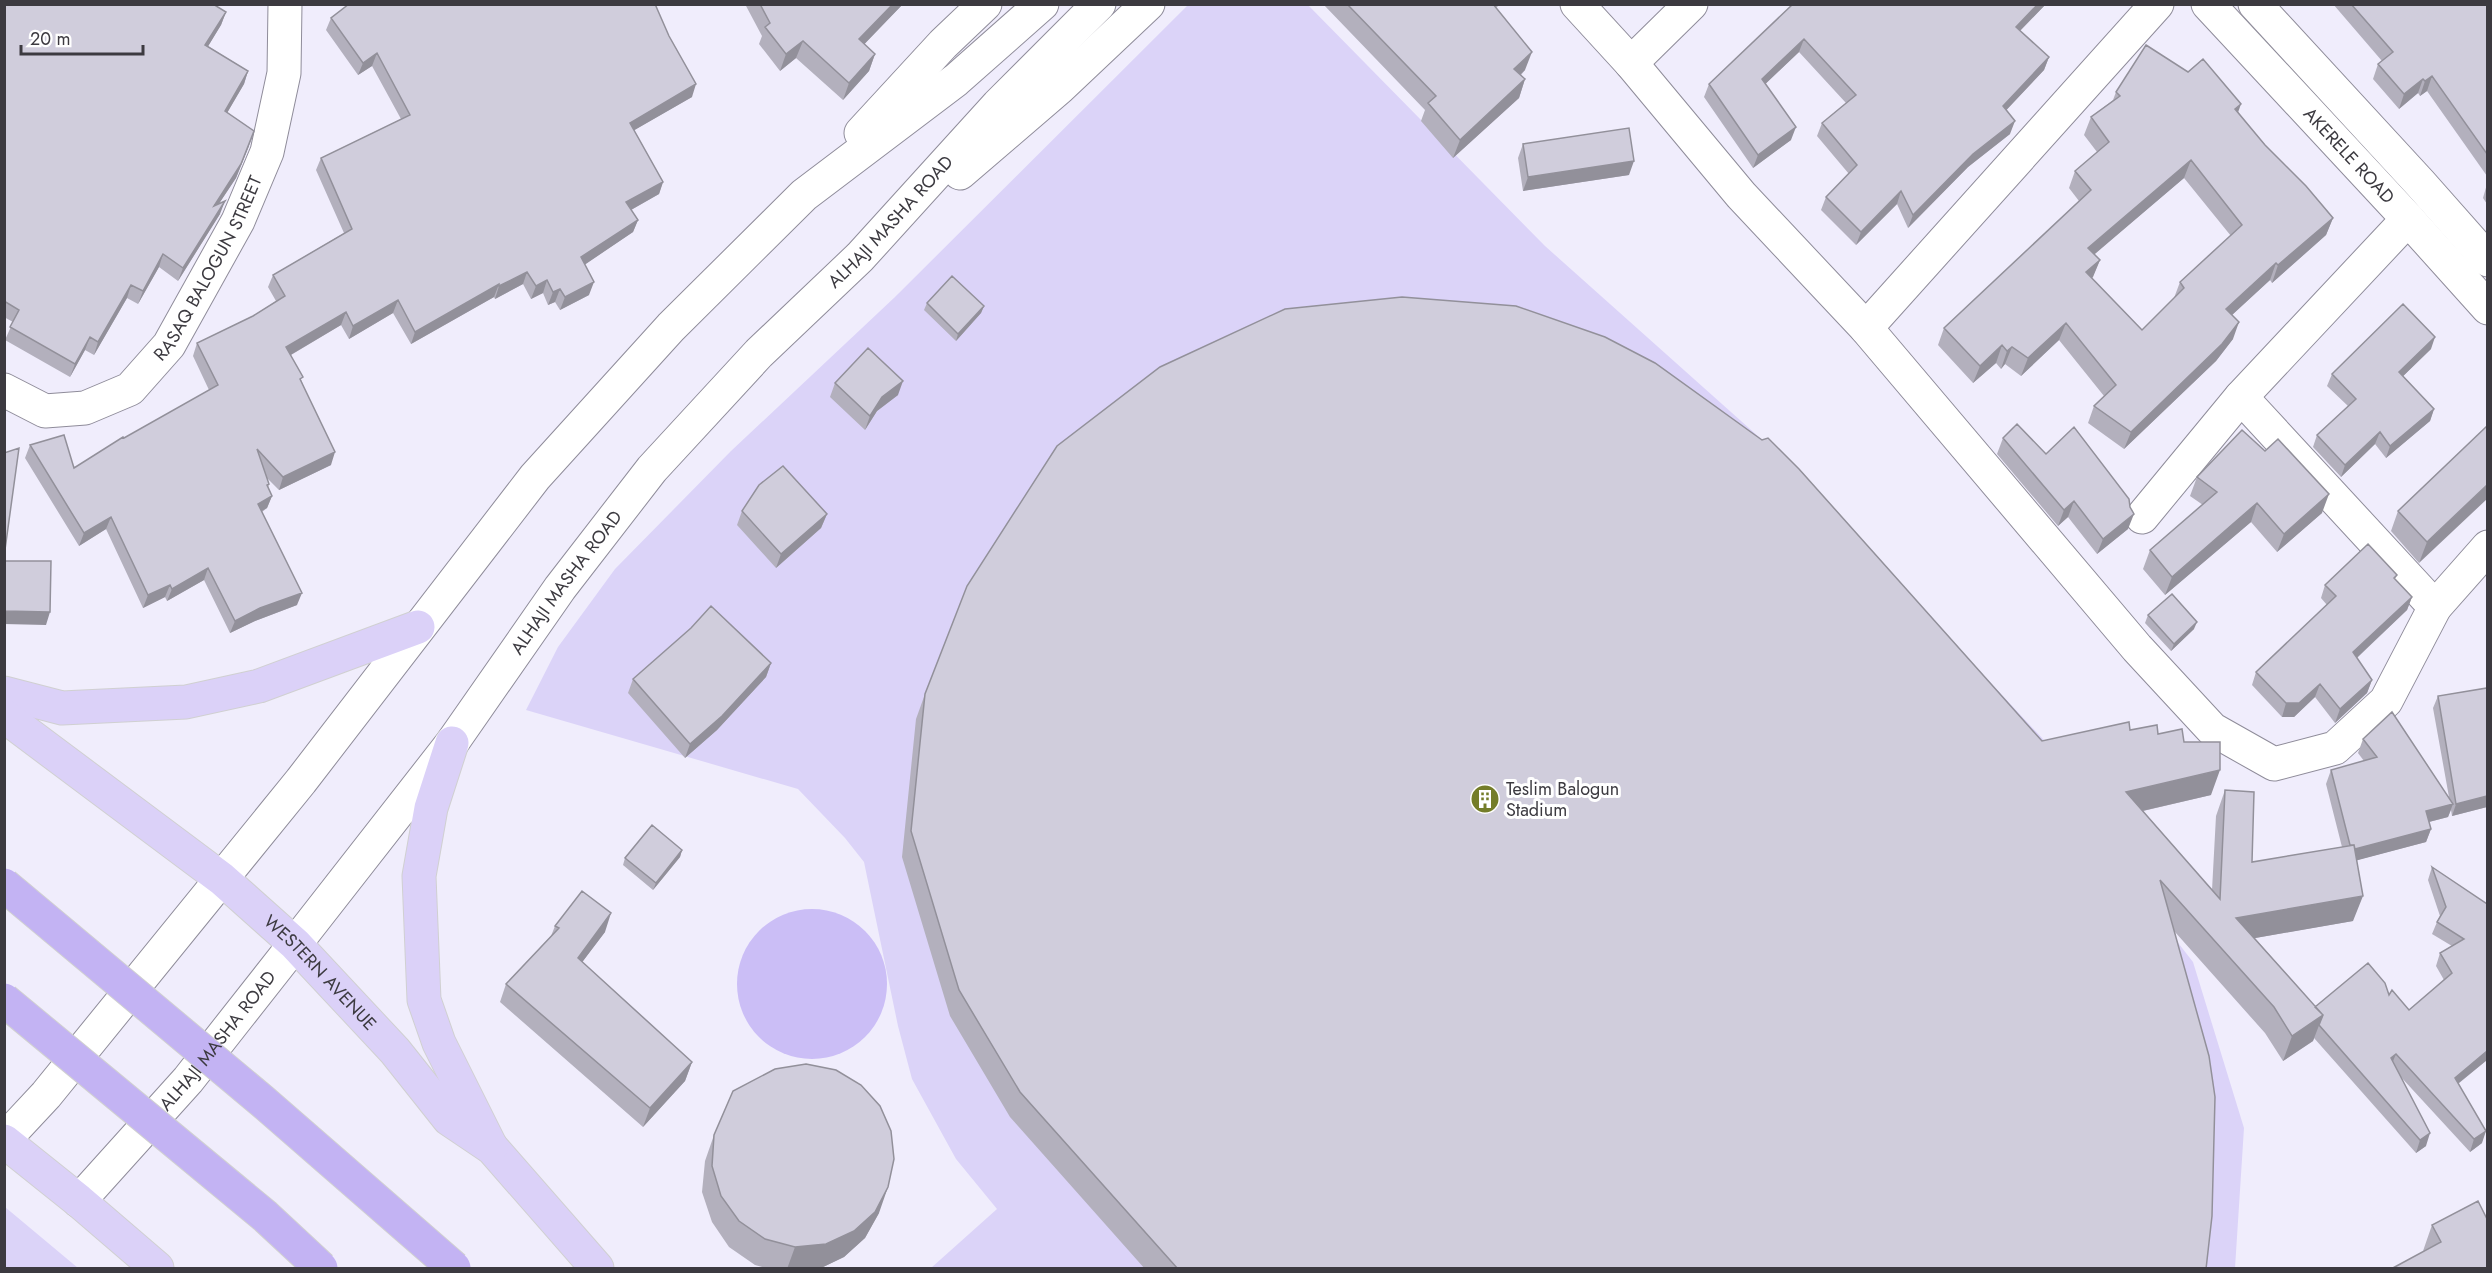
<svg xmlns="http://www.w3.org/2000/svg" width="2492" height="1273" font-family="Jost,sans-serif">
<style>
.green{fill:#dbd3f8}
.water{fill:#cbbef6}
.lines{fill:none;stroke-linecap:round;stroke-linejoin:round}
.minor-casing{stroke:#8f8c9a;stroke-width:35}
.tertiary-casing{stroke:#8f8c9a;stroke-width:35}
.primary-casing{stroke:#d0d0d1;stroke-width:35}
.minor{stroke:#fff;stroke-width:33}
.tertiary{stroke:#fff;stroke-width:33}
.primary{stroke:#dbd1f8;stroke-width:33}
.motorway-bridge-casing{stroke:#d0d0d1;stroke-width:35;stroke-linecap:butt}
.motorway-bridge{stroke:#c3b3f3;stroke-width:33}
.wall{fill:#b3b0bd;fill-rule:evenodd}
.shaded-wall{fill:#92909a}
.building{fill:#d0cddc;stroke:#92909a;stroke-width:1.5;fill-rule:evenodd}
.labels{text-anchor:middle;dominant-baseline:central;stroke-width:6;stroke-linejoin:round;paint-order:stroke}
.street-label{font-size:18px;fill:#3c3a40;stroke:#fff}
.poi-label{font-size:18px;fill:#3c3a40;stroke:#fff;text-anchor:start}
</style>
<rect width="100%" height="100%" fill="#f0edfc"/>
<path class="green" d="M1188 5H1308L1545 246 1778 454 2055 752 2074 809 2193 962 2244 1128 2235 1268H931L997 1209 956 1159 912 1079 898 1026 864 862 845 838 798 789 526 710 558 647 615 569 731 451 895 297Z
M5 1207 78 1268H5Z"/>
<path class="water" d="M737 984a75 75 0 1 1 150 0a75 75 0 1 1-150 0Z"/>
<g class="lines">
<g class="minor-casing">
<g id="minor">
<path d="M1577 4 1631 63 1741 195 1866 328 2137 648 2212 729 2274 764 2335 748 2386 701 2435 607 2488 547"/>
<path d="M1631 63 1691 4"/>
<path d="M1866 328 2157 4"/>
<path id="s1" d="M4 390 45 411 85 408 130 389 169 345 238 221 267 152 284 73 285 4"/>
<path d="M2241 397 2435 607"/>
<path d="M2142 517 2241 397 2408 219"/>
</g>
</g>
<g class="tertiary-casing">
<g id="tertiary">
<path id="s2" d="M2208 4 2408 219 2488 308"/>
<path d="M2255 4 2420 183 2488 260"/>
<path d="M861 133 943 44 985 4"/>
<path d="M960 173 1059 88 1148 4"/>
<path d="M4 1140 46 1095 301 781 535 477 671 327 804 195 956 80 1042 4"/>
<path id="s3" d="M79 1201 188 1080 295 944 452 743 560 588 652 469 759 353 860 257 998 105 1099 4"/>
</g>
</g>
<g class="primary-casing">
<g id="primary">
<path d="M4 693 62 708 186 702 259 686 418 627"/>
<path id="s4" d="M4 716 222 879 295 944 395 1051 449 1119 492 1148 597 1268"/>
<path d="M452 743 431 808 419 876 424 1000 439 1043 491 1147"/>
<path d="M4 1141 79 1201 157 1268"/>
</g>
</g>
<use href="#minor" class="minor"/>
<use href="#tertiary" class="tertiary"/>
<use href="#primary" class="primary"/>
<g class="motorway-bridge-casing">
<path id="motorway-bridge" d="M4 885 261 1100 454 1268
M4 1000 265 1216 321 1268"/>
</g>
<use href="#motorway-bridge" class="motorway-bridge"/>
</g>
<path class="wall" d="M4 4 226 12 221 25 208 46 248 71 244 84 227 113 249 146 236 178 219 203 220 214 178 281 159 267 138 304 127 298 94 355 85 350 70 377 5 340 13 322 4 317Z
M745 4H903L864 44 875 54 869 71 843 100 796 58 780 71 759 44 762 36Z
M1323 4H1500L1496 8 1525 70 1521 75 1525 79 1519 98 1453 158 1421 121 1425 110Z
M1793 4H2046L2020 31 2049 57 2044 70 2006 110 2010 134 1968 167 1908 228 1897 204 1856 245 1821 210 1826 197 1849 174 1817 136 1822 123 1846 103 1799 52 1765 84 1791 140 1753 168 1704 97 1709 84Z
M2333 4H2487V176L2427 91 2420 96 2418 93 2399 109 2373 79 2378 64 2382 61Z
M331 18 692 97 634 130 663 182 659 194 631 210 638 220 633 232 585 264 589 295 560 310 555 302 548 305 543 293 531 299 523 284 495 299 494 297 411 344 393 313 349 339 341 325 291 355 302 382 331 465 279 490 267 478 269 484 268 488 272 496 267 508 262 512 297 605 255 621 230 633 204 580 167 601 165 597 143 608 106 529 79 546 25 458 30 445 74 468 209 390 193 356 197 343 253 316 276 301 268 287 273 275 344 233 316 170 321 158 401 119 372 66 358 75 326 30Z
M2116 92 2238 112 2265 145 2333 218 2326 235 2272 283 2270 280 2232 315 2233 339 2216 361 2124 449 2088 423 2094 406 2104 396 2059 340 2021 376 2005 364 2001 369 1996 363 1973 383 1938 345 1944 328 2079 201 2069 188 2075 171 2097 152 2084 135 2091 117 2113 100ZM2184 178 2231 236 2180 282 2174 298 2142 330 2092 278 2100 260 2094 254Z
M1523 144 1629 175 1523 191 1518 158Z
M2487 184V204L2483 198Z
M927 303 984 306 981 313 956 341 924 310Z
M2431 349 2403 376 2434 409 2430 421 2386 458 2375 444 2341 477 2313 447 2317 435 2348 406 2327 386 2332 374Z
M835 383 898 395 877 411 865 430 830 397Z
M2487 426 2419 563 2391 531 2398 511Z
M2003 438 2046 454 2128 529 2097 554 2068 517 2058 526 1997 454Z
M2197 477 2322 513 2277 552 2251 522 2165 595 2143 569 2150 550 2203 505 2190 496Z
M742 511 827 514 821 528 776 568 737 525Z
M2397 575 2395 579 2412 597 2407 610 2357 658 2372 680 2367 693 2335 723 2315 697 2294 717H2282L2252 685 2256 672 2327 605 2321 598 2325 585Z
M2148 615 2194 629 2171 651 2145 623Z
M771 663 766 677 717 730 685 758 628 693 633 679Z
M2487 688V807L2452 816 2451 810 2448 817 2429 822 2431 829 2426 842 2357 860 2353 921 2255 938 2315 1007 2389 995 2409 1010 2444 980 2436 966 2440 953 2452 946 2432 934 2437 922 2440 916 2428 880 2432 867 2487 904V1060L2458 1084 2482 1143 2470 1152 2400 1076 2426 1146 2416 1153 2314 1038 2313 1041 2283 1061 2265 1033 2175 932 2206 1269H1145L1010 1117 950 1016 902 857 916 719 925 694 2042 741 2130 730 2158 734 2184 742 2211 795 2143 811 2212 890 2216 816 2225 790 2252 862 2342 847 2326 784 2331 770 2364 761 2358 753 2363 739 2449 797 2433 708 2438 696Z
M682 850 680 857 653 890 623 865 625 858Z
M555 926 605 932 582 962 692 1062 685 1081 643 1127 500 1002 506 984 551 936Z
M714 1135 879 1213 865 1238 844 1257 819 1269H770L755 1265 729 1247 712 1222 702 1192 705 1161Z
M2487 1219 2423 1251 2432 1225Z"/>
<path class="shaded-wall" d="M893 4H903L853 56 859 39Z
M2038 4H2046L2011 40 2016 27Z
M226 12 221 25 201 58 205 45Z
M1804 39 1799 52 1757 92 1762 79Z
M803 41 796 58 780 71 786 54Z
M1532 52 1525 70 1507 87 1514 69Z
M377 53 372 66 358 75 363 63Z
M875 54 869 71 843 100 849 83Z
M2049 57 2044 70 1998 119 2003 106Z
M248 71 244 84 220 125 225 111Z
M2432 76 2427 91 2420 96 2425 81Z
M1525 79 1519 98 1453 158 1460 140Z
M2423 79 2418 93 2399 109 2404 94Z
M696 84 692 97 626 135 630 123Z
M2241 104 2235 121V109Z
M2015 121 2010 134 1968 167 1908 228 1913 215 1973 154Z
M1796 127 1791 140 1753 168 1758 155Z
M254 133 236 178 209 219 214 206Z
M2191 160 2184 178 2082 265 2088 248Z
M1634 161 1629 175 1523 191 1528 177Z
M663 182 659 194 622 215 626 202Z
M1901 191 1897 204 1856 245 1861 232Z
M225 201 220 214 178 281 183 268Z
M2333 218 2326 235 2272 283 2278 265Z
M638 220 633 232 577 270 581 257Z
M163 254 159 267 138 304 143 291Z
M2100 260 2093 277 2080 289 2086 272Z
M2276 263 2270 280 2220 326 2226 309Z
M527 272 523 284 495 299 499 286Z
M547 280 543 293 531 299 536 286Z
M594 282 589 295 560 310 565 297Z
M499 284 494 297 411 344 415 332Z
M131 285 127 298 94 355 98 342Z
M560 289 555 302 548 305 553 292Z
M398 300 393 313 349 339 353 326Z
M984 306 981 313 956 341 958 334Z
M346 312 341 325 282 360 286 347Z
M2239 322 2233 339 2216 361 2124 449 2131 432Z
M2066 323 2059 340 2021 376 2028 358Z
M90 337 85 350 70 377 75 364Z
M2435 337 2431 349 2395 384 2399 372Z
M2002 345 1996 363 1973 383 1980 366Z
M2012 347 2005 364 2001 369 2007 351Z
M903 381 898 395 877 411 865 430 870 416 882 397Z
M2434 409 2430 421 2386 458 2390 446Z
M2380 432 2375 444 2341 477 2345 465Z
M335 452 331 465 279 490 283 477Z
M2487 485V499L2419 563 2427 542Z
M2329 494 2322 513 2277 552 2284 534Z
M272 496 267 508 253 516 258 504Z
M2074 501 2068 517 2058 526 2064 510Z
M2257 503 2251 522 2165 595 2172 577Z
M827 514 821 528 776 568 781 554Z
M2134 514 2128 529 2097 554 2103 539Z
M111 517 106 529 79 546 84 533Z
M208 568 204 580 167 601 172 589Z
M170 585 165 597 143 608 148 595Z
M302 593 297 605 255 621 230 633 235 621 260 608Z
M2412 597 2407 610 2348 666 2353 652Z
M4 611 50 612 46 625 4 624Z
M2197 622 2194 629 2171 651 2174 644Z
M771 663 766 677 717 730 685 758 690 744Z
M2372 680 2367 693 2335 723 2340 709Z
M2320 684 2315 697 2294 717H2282L2286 703Z
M2220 770 2211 795 2116 817 2126 792Z
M2487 796V807L2452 816 2456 804Z
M2453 804 2448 817 2421 824 2426 811Z
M2431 829 2426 842 2347 863 2351 849Z
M682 850 680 857 653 890 656 883Z
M2363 896 2353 921 2227 943 2236 918Z
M611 913 605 932 571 977 578 958Z
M2323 1015 2313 1041 2283 1061 2292 1036Z
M2487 1051V1060L2450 1090 2455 1078Z
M2396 1054 2391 1066V1058Z
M692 1062 685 1081 643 1127 650 1108Z
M2486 1131 2482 1143 2470 1152 2474 1139Z
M2430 1133 2426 1146 2416 1153 2420 1140Z
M888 1187 879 1213 865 1238 844 1257 819 1269H787L795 1247Z"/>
<path class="building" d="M4 4H213L226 12 205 45 248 71 225 111 254 131 241 164 214 206 225 201 183 268 163 254 143 291 131 285 98 342 90 337 75 364 10 327 19 310 4 301Z
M349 4H655L669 36 696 84 630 123 663 182 626 202 638 220 581 257 594 282 565 297 560 289 553 292 547 280 536 286 527 272 499 286V284L415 332 398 300 353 326 346 312 286 347 303 377 300 379 335 452 283 477 257 449 269 484 267 485 272 496 258 504 302 593 260 608 235 621 208 568 172 589 170 585 148 595 111 517 84 533 30 445 64 435 74 468 123 437 124 438 218 385 197 343 253 316 285 296 273 275 352 229 321 158 410 115 377 53 363 63 331 18Z
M760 4H893L859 39 875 54 849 83 803 41 786 54 765 27 770 23Z
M1347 4H1493L1532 52 1514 69 1525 79 1460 140 1428 103 1436 96Z
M1793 4H2038L2016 27 2049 57 2003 106 2015 121 1973 154 1913 215 1901 191 1861 232 1826 197 1857 165 1822 123 1856 95 1804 39 1762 79 1796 127 1758 155 1709 84Z
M2351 4H2487V154L2432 76 2425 81 2423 79 2404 94 2378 64 2393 52Z
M2146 45 2188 72 2203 59 2241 104 2235 109 2265 145 2306 186 2333 218 2278 265 2276 263 2226 309 2239 322 2222 344 2131 432 2094 406 2116 385 2066 323 2028 358 2012 347 2007 351 2002 345 1980 366 1944 328 2091 190 2075 171 2109 142 2091 117 2120 96 2116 92ZM2191 160 2242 225 2180 282 2184 288 2142 330 2086 272 2100 260 2088 248Z
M1629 128 1634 161 1528 177 1523 144Z
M952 276 984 306 958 334 927 303Z
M1402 297 1516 306 1605 337 1655 363 1762 440 1768 438 1799 469 2042 741 2129 722 2130 730 2157 725 2158 734 2182 729 2184 742H2220V770L2126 792 2220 899 2225 790 2254 792 2252 862 2354 845 2363 896 2236 918 2323 1015 2292 1036 2274 1007 2160 880 2209 1056 2215 1097 2212 1216 2206 1269H1178L1020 1092 959 990 911 831 925 694 967 586 1057 446 1160 367 1285 309Z
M2403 304 2435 337 2399 372 2434 409 2390 446 2380 432 2345 465 2317 435 2356 399 2332 374Z
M868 348 903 381 882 397 870 416 835 383Z
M2017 424 2046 454 2074 427 2129 499 2130 507 2134 514 2103 539 2074 501 2064 510 2003 438Z
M2487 426V485L2427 542 2398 511Z
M2242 430 2265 451 2278 439 2329 494 2284 534 2257 503 2172 577 2150 550 2217 492 2197 477Z
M19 448 4 557V453Z
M783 466 827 514 781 554 742 511 759 485Z
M2368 544 2397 575 2394 578 2412 597 2353 652 2372 680 2340 709 2320 684 2299 703H2286L2256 672 2336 596 2325 585Z
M4 561H51L50 612 4 611Z
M2172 594 2197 622 2174 644 2148 615Z
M711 606 771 663 722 716 690 744 633 679 691 628Z
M2487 688V796L2456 804 2438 696Z
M2392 712 2453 804 2426 811 2431 829 2355 849 2354 845H2350L2331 770 2377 757 2363 739Z
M652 825 682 850 656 883 625 858Z
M2432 867 2487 904V1051L2455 1078 2486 1131 2474 1139 2396 1054 2391 1058 2430 1133 2420 1140 2319 1025 2323 1015 2315 1007 2368 963 2385 983 2389 995 2392 990 2409 1010 2452 973 2440 953 2464 939 2437 922 2446 907Z
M582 891 611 913 578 958 692 1062 650 1108 506 984 559 928 555 926Z
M806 1064 836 1070 861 1085 880 1106 891 1131 894 1159 888 1187 875 1212 854 1231 826 1244 795 1247 765 1239 739 1221 721 1196 712 1166 714 1135 733 1091 775 1069Z
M2478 1201 2487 1219V1269H2391L2441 1242 2432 1225Z"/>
<defs>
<g id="building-disc" transform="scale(1.5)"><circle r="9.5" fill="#747d29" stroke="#fff"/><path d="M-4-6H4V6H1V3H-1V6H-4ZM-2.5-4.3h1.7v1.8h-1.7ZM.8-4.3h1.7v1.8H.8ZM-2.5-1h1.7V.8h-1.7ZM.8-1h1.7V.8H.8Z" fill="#fff"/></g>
</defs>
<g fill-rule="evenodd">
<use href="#building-disc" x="1485" y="799"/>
</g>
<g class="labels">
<g class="street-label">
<text stroke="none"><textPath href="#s2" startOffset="207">AKERELE ROAD</textPath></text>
<text stroke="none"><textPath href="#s3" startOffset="1274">ALHAJI MASHA ROAD</textPath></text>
<text stroke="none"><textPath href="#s1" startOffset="280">RASAQ BALOGUN STREET</textPath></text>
<text stroke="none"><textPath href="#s3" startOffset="788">ALHAJI MASHA ROAD</textPath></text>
<text stroke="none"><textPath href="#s4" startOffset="408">WESTERN AVENUE</textPath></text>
<text stroke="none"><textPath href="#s3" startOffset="212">ALHAJI MASHA ROAD</textPath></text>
</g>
<g class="poi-label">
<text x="1506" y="789">Teslim Balogun<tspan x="1506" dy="21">Stadium</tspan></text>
</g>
</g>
<rect width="2492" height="1273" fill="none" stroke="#3c3a40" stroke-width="12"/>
<path d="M21 45v9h122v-9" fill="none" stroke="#3c3a40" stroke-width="3"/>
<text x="30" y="45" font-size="18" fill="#3c3a40" stroke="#ffffff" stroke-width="4.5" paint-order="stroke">20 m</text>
</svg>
